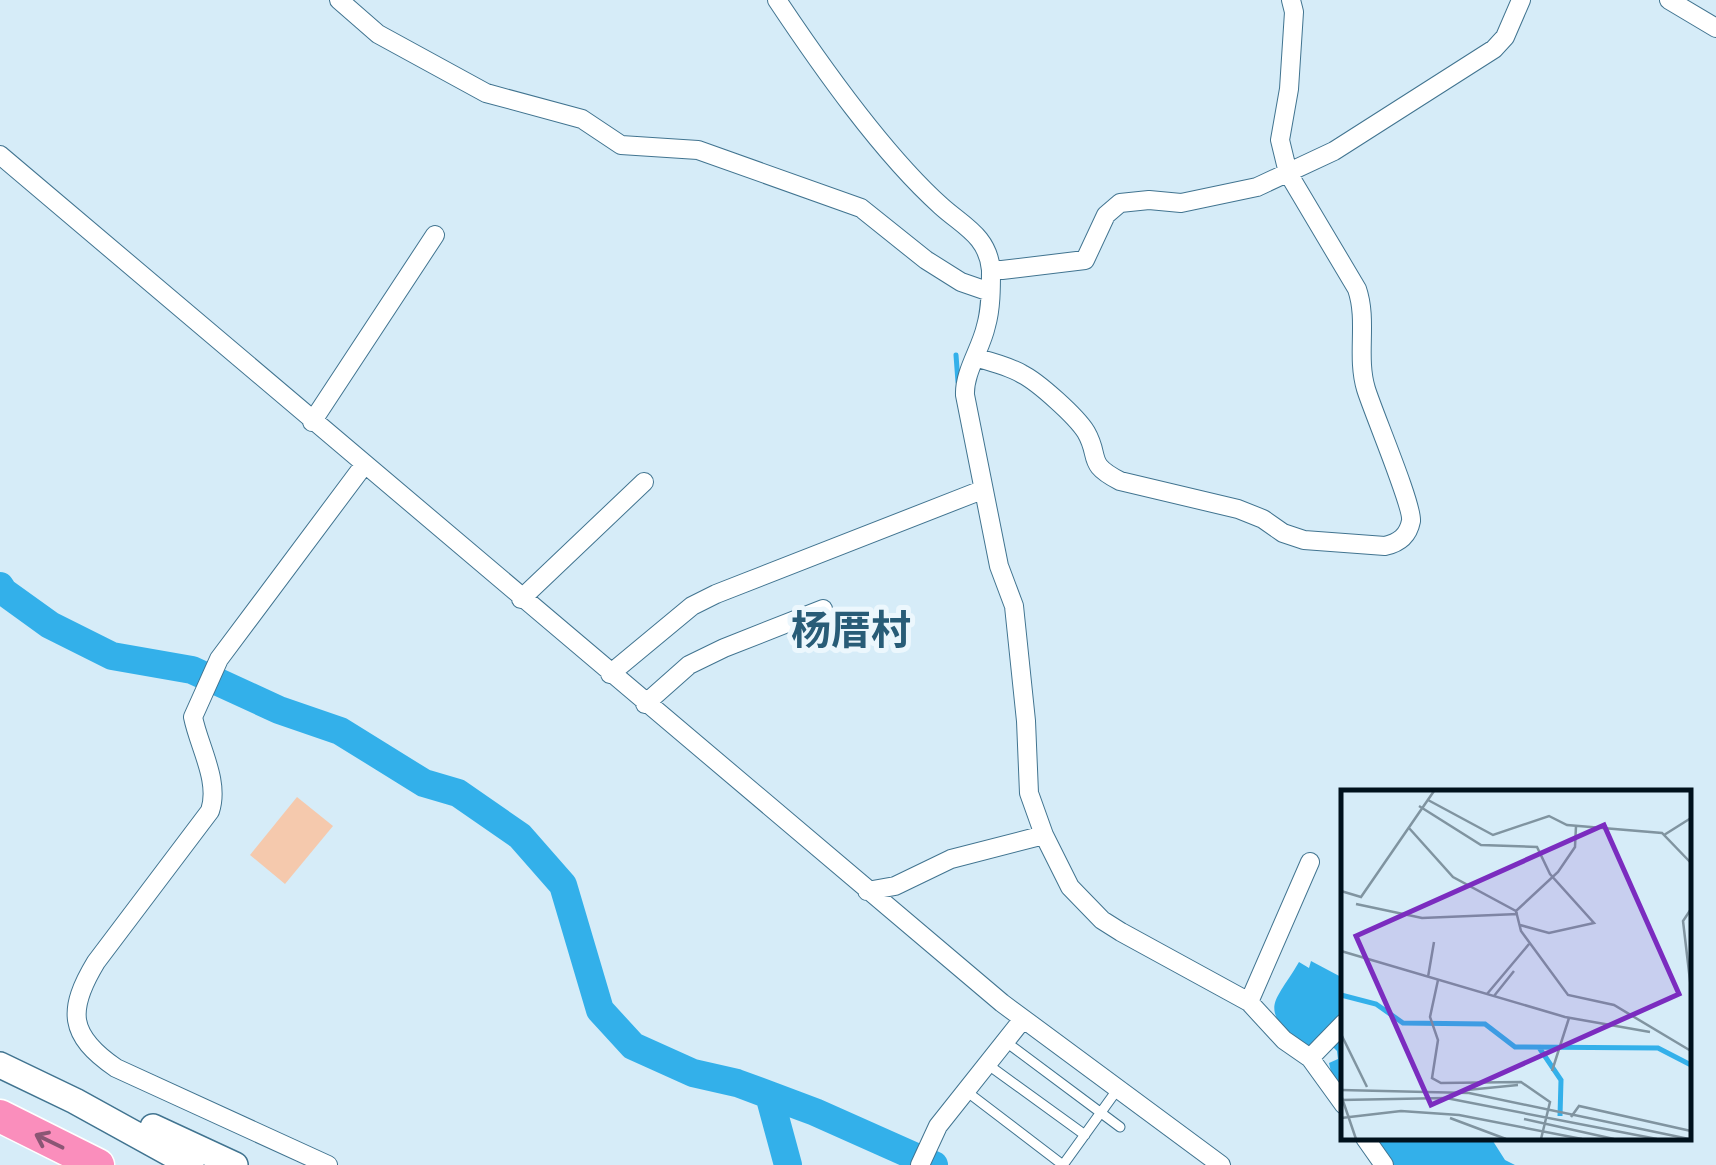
<svg xmlns="http://www.w3.org/2000/svg" width="1716" height="1165" font-family="'Alegreya Sans','Noto Sans SC',sans-serif">
<style>
.green{fill:#f5c9ad}
.water{fill:#33b0ea}
.lines{fill:none;stroke-linecap:round;stroke-linejoin:round}
.stream{stroke:#33b0ea;stroke-width:5}
.river{stroke:#33b0ea;stroke-width:28}
.lane-casing{stroke:#417490;stroke-width:11}
.street-casing{stroke:#417490;stroke-width:20}
.secondary-casing{stroke:#417490;stroke-width:28}
.highway-casing{stroke:#fff;stroke-width:35}
.lane{stroke:#fff;stroke-width:9}
.street{stroke:#fff;stroke-width:18}
.secondary{stroke:#fff;stroke-width:25}
.highway{stroke:#fa8ebc;stroke-width:32}
.oneway{stroke:#8a5674}
.labels{text-anchor:middle;dominant-baseline:central;stroke-width:10;stroke-linejoin:round;paint-order:stroke}
.quarter-label{font-size:40px;font-weight:bold;fill:#285c77;stroke:#ecf7fd}
.inset-river{fill:none;stroke:#33b0ea;stroke-width:5}
.inset-road{fill:none;stroke:#8094a0;stroke-width:2.5}
.view{fill:#7b2cbf;fill-opacity:0.15;stroke:#7b2cbf;stroke-width:5}
.inset-edge{fill:none;stroke:#00111c;stroke-width:5}
</style>
<rect width="100%" height="100%" fill="#d6ecf8"/>
<path class="green" d="M297 797 333 826 285 884 250 855Z"/>
<path class="water" d="M1311 961 1343 978V1090L1331 1072 1329 1063 1338 1059 1337 1051 1332 1046 1301 1047C1259 1006 1273 1006 1299 962L1309 968Z
M1375 1138H1491L1505 1160 1515 1165H1394Z"/>
<g class="lines">
<path class="stream" d="M956 355 958 382"/>
<path class="river" d="M0 586 4 592 50 625 112 656 192 670 279 710 340 731 424 783 458 793 520 836 563 885 600 1010 633 1046 693 1073 737 1083 815 1112 934 1165
M769 1095 788 1165"/>
<g class="lane-casing">
<path id="lane" d="M1006 1042 1120 1127
M987 1064 1085 1135
M966 1091 1063 1165
M1063 1165 1117 1090"/>
</g>
<g class="street-casing">
<path id="street" d="M339 0 378 34 486 93 582 119 621 145 698 150 861 208 926 260 961 282 990 292
M777 0C821 66 882 153 941 206 963 226 988 236 991 270H1002L1085 260 1106 215 1120 203 1149 200 1181 203 1257 187 1334 151 1494 49 1505 37 1521 0
M1669 0 1716 28
M0 155 1002 1003 1221 1165
M991 270C991 288 991 309 986 326 981 349 964 372 965 395L999 566 1014 606 1026 721 1029 793 1044 835 1070 887 1102 920 1121 932 1249 1002 1284 1040 1310 1058 1344 1105
M977 358C992 362 1008 366 1022 374 1038 382 1076 416 1086 432 1101 458 1085 463 1120 481L1238 509 1263 519 1283 533 1304 540 1385 546C1399 543 1408 536 1411 521 1413 506 1373 412 1366 389 1356 356 1368 321 1357 289L1288 173 1280 140 1289 89 1294 12 1291 0
M312 422 435 235
M521 599 644 482
M610 674 692 606 716 594 982 490
M645 704 689 665 724 648 823 609
M867 891 895 886 951 859 1044 835
M1249 1002 1310 862
M1310 1058 1344 1023
M1365 1138 1384 1165
M328 1165 116 1068C68 1035 67 1010 96 962L210 811C220 781 199 747 193 717L219 659 364 465
M920 1165 938 1126 1023 1019"/>
</g>
<g class="secondary-casing">
<path id="secondary" d="M0 1065 75 1101 191 1165
M153 1127 235 1165"/>
</g>
<g class="highway-casing">
<path id="highway" d="M0 1116 98 1165"/>
</g>
<use href="#lane" class="lane"/>
<use href="#street" class="street"/>
<use href="#secondary" class="secondary"/>
<use href="#highway" class="highway"/>
</g>
<defs><path id="oneway-shaft" d="M-6 0H5M1.5-3L5.5 0L1.5 3" fill="none" stroke-width="1.6" stroke-linecap="round" stroke-linejoin="round" transform="scale(2.5)"/></defs>
<use class="oneway" href="#oneway-shaft" transform="translate(49 1141) rotate(-154)"/>
<g class="labels">
<g class="quarter-label">
<text x="851" y="632">杨厝村</text>
</g>
</g>
<g transform="translate(1341 790)">
<rect width="350" height="350" fill="#d6ecf8"/>
<path class="inset-river" d="M0 205 35 214 62 233 144 234 174 257 317 258 350 275M197 256 220 290 219 326"/>
<path class="inset-road" d="M87 10 152 45 208 26 226 35 321 43 350 73M78 16 140 55 196 57 209 84 253 133 208 143 179 135M68 38 112 87 175 121 217 82 234 57 235 36M323 45 350 28M0 101 20 107 93 1M15 114 81 128 177 124M350 119 342 131 350 199M175 121 180 141 227 205 273 215 350 261M0 161 224 227 309 242M87 187 93 152M97 190 89 227 97 250 91 288 100 293 180 292 209 312 200 349M146 204 188 154M153 206 173 181M0 244 26 297M211 281 228 228M0 300 128 303 348 349M126 300 177 295M0 305 15 349M0 310 105 308 316 349M230 327 238 316 350 341M0 328 60 321 118 325 241 349M109 328 165 349M183 329 273 349"/>
<path class="view" d="M263 35 338 204 90 315 15 146Z"/>
<rect width="350" height="350" class="inset-edge"/>
</g>
</svg>
